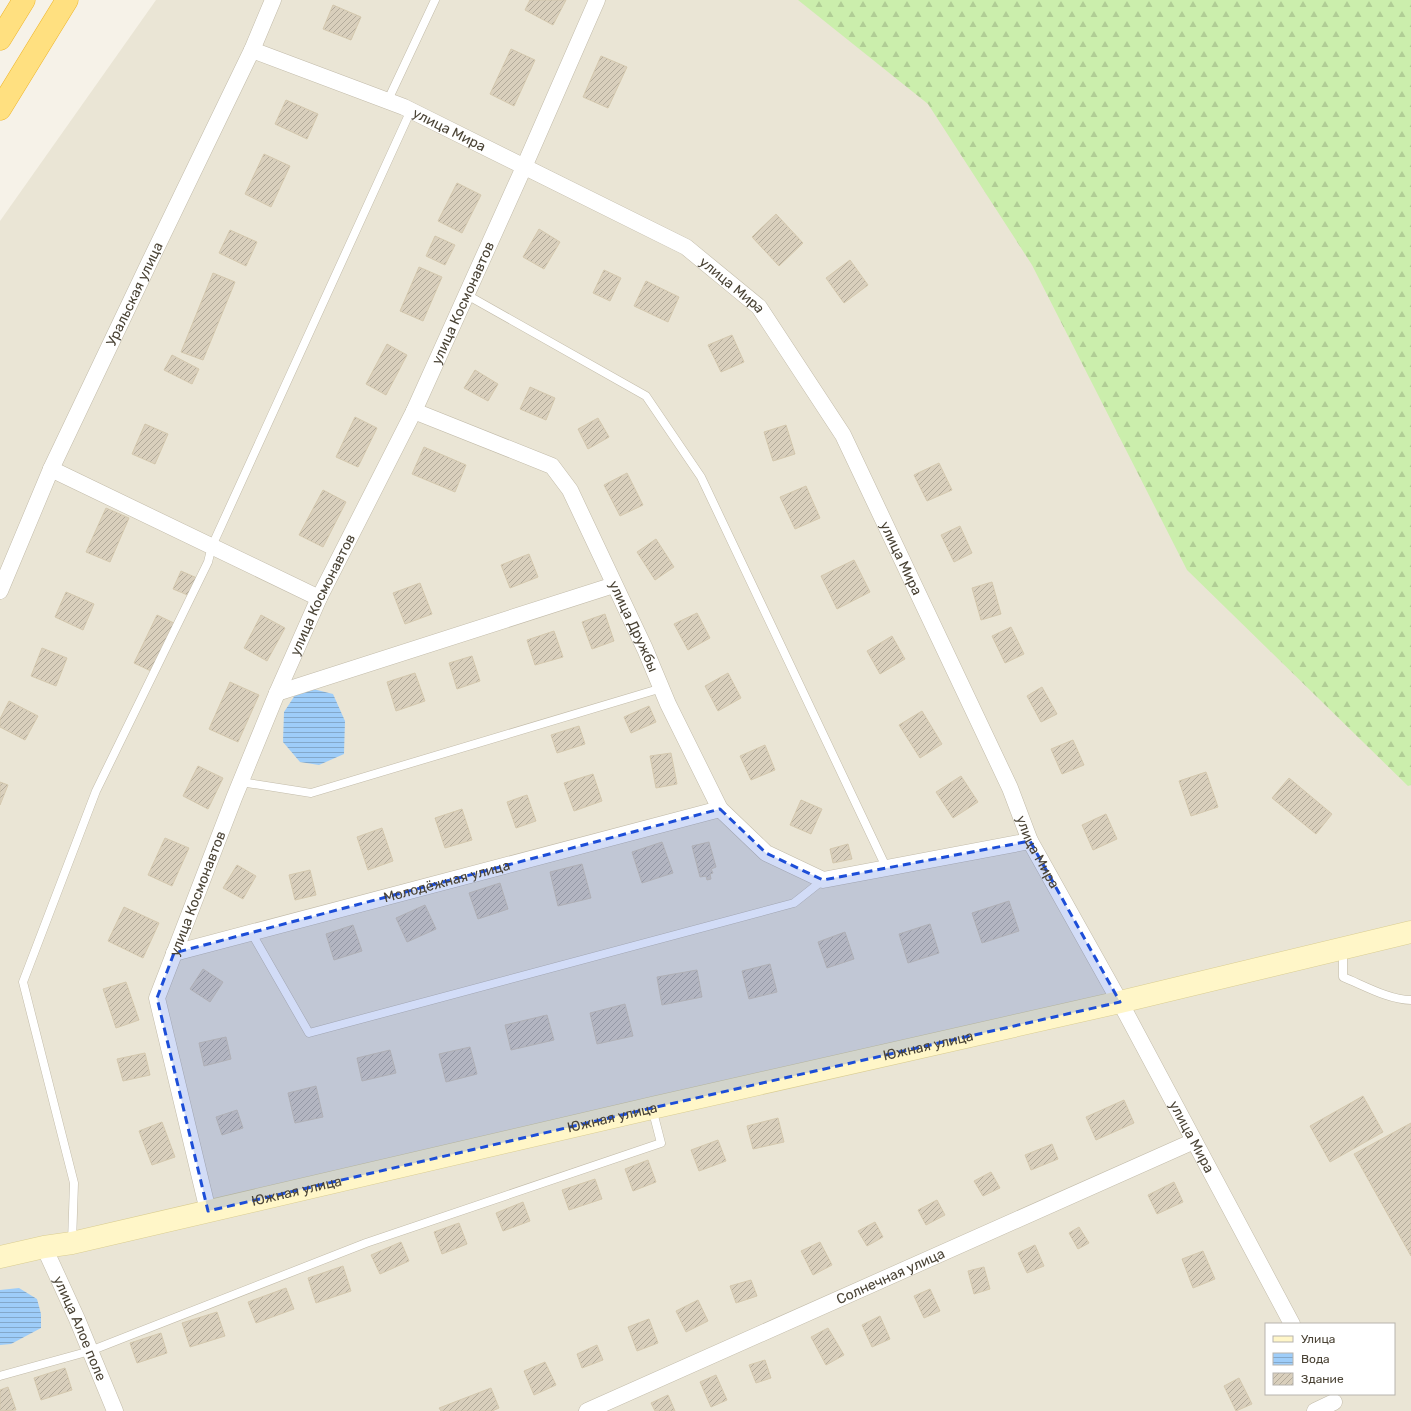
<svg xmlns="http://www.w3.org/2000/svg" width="1411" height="1411" font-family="Rubik,sans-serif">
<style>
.residential{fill:#eae5d5;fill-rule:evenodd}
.forest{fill:url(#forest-firs)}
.water{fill:url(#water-rules)}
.building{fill:url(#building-hatch);stroke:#d4c8ae}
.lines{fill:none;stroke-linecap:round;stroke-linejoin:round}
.service-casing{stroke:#c2bba9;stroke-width:9}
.minor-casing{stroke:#c2bba9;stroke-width:17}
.secondary-casing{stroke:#dacd92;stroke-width:23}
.trunk-casing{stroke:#efb528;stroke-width:23}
.service{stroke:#fff;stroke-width:8}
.minor{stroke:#fff;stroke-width:16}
.secondary{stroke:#fff6c8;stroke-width:22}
.trunk{stroke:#ffe080;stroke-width:22}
.marked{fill:#1d4ed8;fill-opacity:0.2;stroke:#1d4ed8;stroke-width:3;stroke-dasharray:8 5;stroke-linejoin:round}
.labels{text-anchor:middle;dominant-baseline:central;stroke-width:3;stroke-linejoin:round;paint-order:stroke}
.street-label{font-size:14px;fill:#4a4335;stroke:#fff}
</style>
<defs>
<pattern id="forest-firs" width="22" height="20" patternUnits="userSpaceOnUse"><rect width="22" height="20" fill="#cbeeac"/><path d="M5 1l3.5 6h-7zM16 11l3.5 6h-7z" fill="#b0cd95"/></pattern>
<pattern id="water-rules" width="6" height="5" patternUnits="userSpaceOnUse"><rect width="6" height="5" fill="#9ecdf9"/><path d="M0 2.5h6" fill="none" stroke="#83a8ca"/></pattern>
<pattern id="building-hatch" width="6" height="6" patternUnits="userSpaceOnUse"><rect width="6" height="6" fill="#d9cfbc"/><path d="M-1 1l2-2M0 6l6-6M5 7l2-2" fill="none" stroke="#b2aa9a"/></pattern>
</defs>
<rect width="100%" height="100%" fill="#f6f2e8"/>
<path class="residential" d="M156 0H1120L1411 536V1411H0V221ZM1266 1324H1394V1394H1266Z"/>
<path class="forest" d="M798 0H1411V785L1408 786 1187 570 1032 265 928 104Z"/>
<path class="water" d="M301 686 333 694 345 721 344 754 319 765 300 762 283 742 284 712Z
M19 1288 37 1299 41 1314V1328L11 1344 0 1345V1290Z"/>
<path class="building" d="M530 0H566L553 25 525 10Z
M333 5 361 17 351 40 323 29Z
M511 49 535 60 514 106 490 94Z
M601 56 627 67 608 108 583 97Z
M286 100 318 114 307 139 275 124Z
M264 154 290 166 271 207 245 194Z
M457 183 481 195 462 233 438 221Z
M776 214 803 243 779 266 752 237Z
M539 229 560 242 544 269 523 257Z
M230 230 257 242 246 266 219 253Z
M435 236 455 245 445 265 426 256Z
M850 260 868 285 844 303 826 278Z
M419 267 442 277 423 321 400 311Z
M604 270 621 278 610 301 593 293Z
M213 273 235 282 203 360 181 352Z
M646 281 679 297 668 322 634 306Z
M732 335 744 362 721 372 708 345Z
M387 344 407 355 386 395 366 384Z
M172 355 199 369 192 384 164 370Z
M475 370 498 384 488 401 464 388Z
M530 387 555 398 546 420 520 409Z
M355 417 377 428 358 467 336 457Z
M598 418 609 437 588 449 578 429Z
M145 424 168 434 155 464 132 454Z
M786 425 795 454 773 461 764 432Z
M424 447 466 465 455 492 412 474Z
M939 463 952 490 927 501 914 475Z
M627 473 643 505 620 516 604 485Z
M806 486 820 518 795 529 780 497Z
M323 490 346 502 323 547 299 535Z
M106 508 129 518 110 562 86 552Z
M960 526 972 553 954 562 941 535Z
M656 539 674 567 655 580 637 552Z
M529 554 538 577 510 588 501 565Z
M854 560 870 592 837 609 821 576Z
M181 571 197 578 190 596 173 589Z
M992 582 1001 614 981 620 972 588Z
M420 583 432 614 405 624 393 593Z
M66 592 94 604 83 630 55 617Z
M697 613 710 638 688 650 674 624Z
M605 614 614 641 592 649 582 622Z
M157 615 176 624 153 672 134 663Z
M261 615 285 628 267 661 244 648Z
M1011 627 1024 654 1005 663 992 636Z
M554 631 563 657 535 665 527 640Z
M892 636 905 659 880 674 867 651Z
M42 648 67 658 56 686 31 676Z
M472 656 480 681 457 689 449 663Z
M415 673 425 701 396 711 387 682Z
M728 673 741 698 718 711 705 686Z
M230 682 259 695 238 742 209 729Z
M1042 687 1057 714 1041 722 1027 696Z
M9 701 38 716 25 740 0 727V719Z
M649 706 656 722 631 733 624 717Z
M922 711 942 744 920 758 899 725Z
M579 726 585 744 557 753 551 735Z
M1073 740 1084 765 1062 774 1051 749Z
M765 745 775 770 751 780 740 756Z
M671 753 677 784 656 788 650 756Z
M198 766 223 778 208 809 183 796Z
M1206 772 1218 807 1191 816 1179 781Z
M593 774 602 801 574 811 564 783Z
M961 776 978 802 953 818 936 792Z
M1289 778 1332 814 1316 834 1272 798Z
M0 782 8 785 0 805Z
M527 795 536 821 516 828 507 802Z
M801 800 822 809 811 834 790 825Z
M462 809 472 840 445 848 435 818Z
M1106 814 1117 839 1093 850 1082 825Z
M382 828 393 861 368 870 357 837Z
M165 838 189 848 172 886 148 875Z
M662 842 673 873 642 883 632 852Z
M709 842 716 867 711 869 713 873 710 874 711 879 707 880 706 876 700 877 692 846Z
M848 844 852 859 833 863 830 849Z
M582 864 591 898 558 906 550 872Z
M237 865 256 876 243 899 223 888Z
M310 870 316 895 295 900 289 875Z
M500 883 508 909 478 919 469 893Z
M1009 901 1019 931 982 943 972 913Z
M425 905 436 929 407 942 396 918Z
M124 907 159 923 143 958 108 941Z
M930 924 939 953 908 963 899 934Z
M353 925 362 951 334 960 326 934Z
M845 932 854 959 827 968 818 942Z
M770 964 777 992 749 999 742 971Z
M203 969 223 982 210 1002 190 989Z
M697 970 702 997 662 1005 657 977Z
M126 982 139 1020 116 1028 103 989Z
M625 1004 633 1036 597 1044 590 1013Z
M547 1015 554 1040 511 1050 505 1025Z
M226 1037 231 1059 204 1066 199 1043Z
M470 1047 477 1074 446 1082 439 1054Z
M390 1050 396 1073 362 1081 357 1058Z
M145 1053 150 1075 123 1081 117 1059Z
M316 1086 323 1117 295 1123 288 1093Z
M1363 1096 1383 1132 1330 1162 1310 1126Z
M1124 1100 1134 1123 1096 1140 1086 1117Z
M237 1110 243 1128 222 1135 216 1117Z
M778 1118 784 1142 753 1149 747 1126Z
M162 1122 175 1157 152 1165 139 1131Z
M1411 1123V1256L1354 1154Z
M718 1140 726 1161 699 1171 691 1150Z
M1052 1144 1058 1159 1031 1170 1025 1155Z
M648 1160 656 1182 633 1191 625 1169Z
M991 1172 1000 1188 983 1196 974 1181Z
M595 1179 602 1199 569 1210 562 1190Z
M1174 1182 1183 1202 1157 1214 1148 1195Z
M937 1200 945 1215 926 1225 918 1210Z
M523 1202 530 1221 503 1231 496 1213Z
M875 1222 883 1237 867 1246 858 1231Z
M459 1223 467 1244 442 1254 434 1232Z
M1079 1227 1089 1243 1078 1249 1069 1233Z
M401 1242 409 1261 380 1274 371 1255Z
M820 1242 832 1265 813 1275 801 1251Z
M1035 1245 1044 1266 1027 1273 1018 1253Z
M1203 1251 1215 1279 1193 1288 1182 1259Z
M343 1266 351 1291 316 1303 308 1278Z
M984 1267 990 1289 974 1294 968 1271Z
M751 1280 757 1296 736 1303 730 1286Z
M286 1288 294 1309 256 1323 248 1302Z
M930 1289 940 1311 924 1318 914 1296Z
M698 1300 708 1321 686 1332 676 1311Z
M217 1312 225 1336 190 1347 182 1323Z
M880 1316 890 1339 872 1347 862 1325Z
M649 1319 658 1343 637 1351 628 1327Z
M828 1328 844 1355 826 1365 811 1337Z
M161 1333 167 1353 137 1363 130 1343Z
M597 1345 603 1360 582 1368 577 1354Z
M765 1360 771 1378 756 1383 749 1365Z
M545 1362 556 1385 534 1395 524 1371Z
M65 1368 72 1390 41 1400 34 1378Z
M716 1375 727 1400 711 1407 700 1382Z
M1239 1378 1252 1404 1236 1411 1224 1386Z
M8 1387 16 1410 0 1411V1390Z
M491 1388 499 1408 492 1411H441L439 1408Z
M668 1395 675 1411H655L651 1403Z"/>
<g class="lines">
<g class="service-casing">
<path id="service" d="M388 100 435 0
M467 295 646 396 701 477 886 867
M241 782 311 793 662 688
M251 932 309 1033 794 903 823 880
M1343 949V977C1363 985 1389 1000 1411 1000
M72 1242 74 1183 23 982 96 791 208 562 212 546 411 110
M0 1376 90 1351 366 1243 661 1143 652 1108"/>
</g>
<g class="minor-casing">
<g id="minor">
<path id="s1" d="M252 50 404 107 686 247 759 307 843 435 1010 788 1030 841 1120 1002 1292 1324"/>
<path id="s2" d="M414 411 552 466 570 490 645 649 668 704 720 809 766 853 823 880 1030 841"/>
<path d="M51 469 319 598"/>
<path id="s3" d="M0 591 51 469 150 261 252 50 273 0"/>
<path d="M277 693 614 585"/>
<path id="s4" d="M174 953 720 809"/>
<path id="s5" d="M208 1211 157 998 234 798 277 693 319 598 414 411 524 167 597 0"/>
<path id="s6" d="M44 1247 77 1319 115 1411"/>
<path id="s7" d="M587 1411 1194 1141"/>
<path d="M1315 1411 1334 1402"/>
</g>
</g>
<g class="secondary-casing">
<g id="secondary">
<path id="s8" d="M0 1257 44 1247 72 1243 652 1108 1120 1002 1411 932"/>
</g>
</g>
<g class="trunk-casing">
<path id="trunk" d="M0 39 24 0
M0 109 67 0"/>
</g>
<use href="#service" class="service"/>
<use href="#minor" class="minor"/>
<use href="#secondary" class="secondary"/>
<use href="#trunk" class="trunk"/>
</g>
<path class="marked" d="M720 809 766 853 823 880 1030 841 1120 1002 652 1108 208 1211 157 998 174 953Z"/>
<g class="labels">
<g class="street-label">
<text stroke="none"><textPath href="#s1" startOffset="213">улица Мира</textPath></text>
<text stroke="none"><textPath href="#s1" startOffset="537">улица Мира</textPath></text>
<text stroke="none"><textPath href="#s3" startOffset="326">Уральская улица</textPath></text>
<text stroke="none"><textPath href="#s5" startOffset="979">улица Космонавтов</textPath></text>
<text stroke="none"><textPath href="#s1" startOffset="861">улица Мира</textPath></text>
<text stroke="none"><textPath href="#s5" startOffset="655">улица Космонавтов</textPath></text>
<text stroke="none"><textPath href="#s2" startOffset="329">улица Дружбы</textPath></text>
<text stroke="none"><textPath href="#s1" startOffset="1185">улица Мира</textPath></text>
<text stroke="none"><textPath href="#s4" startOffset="282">Молодёжная улица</textPath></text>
<text stroke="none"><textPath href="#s5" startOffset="331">улица Космонавтов</textPath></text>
<text stroke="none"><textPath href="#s8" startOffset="952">Южная улица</textPath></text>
<text stroke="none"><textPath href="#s8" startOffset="628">Южная улица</textPath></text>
<text stroke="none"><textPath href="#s1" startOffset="1509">улица Мира</textPath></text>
<text stroke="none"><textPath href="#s8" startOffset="304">Южная улица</textPath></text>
<text stroke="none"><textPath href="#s7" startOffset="332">Солнечная улица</textPath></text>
<text stroke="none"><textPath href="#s6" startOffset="89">улица Алое поле</textPath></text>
</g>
</g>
<rect x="1265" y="1323" width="130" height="72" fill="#ffffff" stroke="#b7b4ae"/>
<rect x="1273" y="1336" width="20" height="6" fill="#fff6c8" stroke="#b7b4ae"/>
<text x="1301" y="1343" font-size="12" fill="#4a4335">Улица</text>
<rect x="1273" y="1353" width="20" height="12" fill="url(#water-rules)" stroke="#b7b4ae"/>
<text x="1301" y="1363" font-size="12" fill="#4a4335">Вода</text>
<rect x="1273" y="1373" width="20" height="12" fill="url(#building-hatch)" stroke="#b7b4ae"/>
<text x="1301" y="1383" font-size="12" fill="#4a4335">Здание</text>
</svg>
